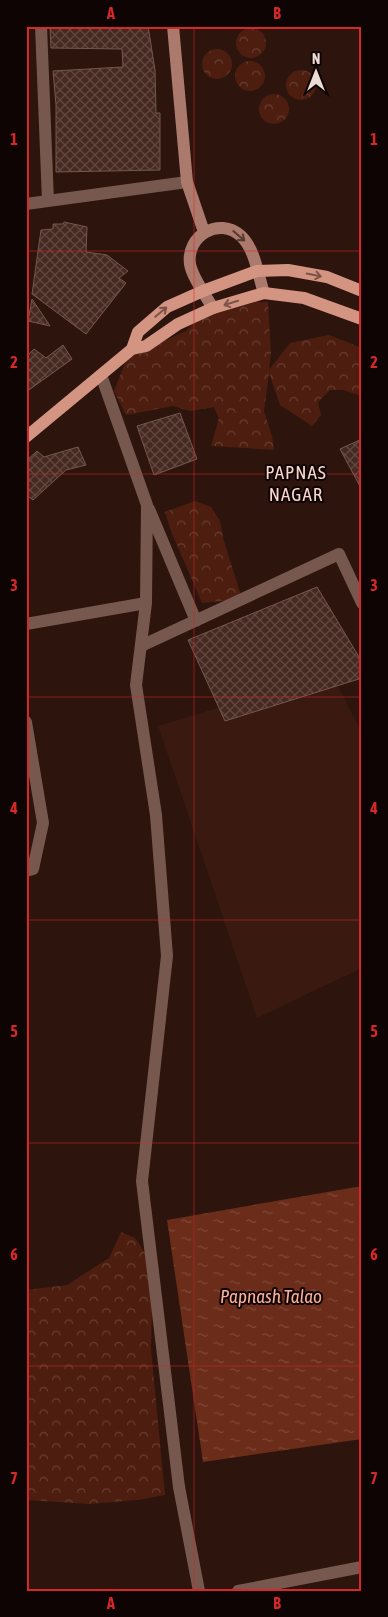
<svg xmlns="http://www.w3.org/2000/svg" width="388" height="1617" font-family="'Asap Condensed',sans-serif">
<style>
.built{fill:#391910}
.forest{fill:url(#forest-crowns)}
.water{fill:url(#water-ripples)}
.building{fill:url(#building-cross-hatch);stroke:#75574e}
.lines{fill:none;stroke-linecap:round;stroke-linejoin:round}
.street{stroke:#77584f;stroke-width:12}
.secondary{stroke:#ab7a6c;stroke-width:12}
.primary{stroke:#d49482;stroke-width:12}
.oneway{stroke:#553932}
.oneway2{stroke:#7b5349}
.grid{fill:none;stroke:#d62828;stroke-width:1;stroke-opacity:0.55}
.labels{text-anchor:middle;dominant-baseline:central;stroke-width:4;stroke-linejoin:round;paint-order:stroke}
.neighbourhood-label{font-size:19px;letter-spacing:1px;fill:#fad5cb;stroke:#0e0403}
.water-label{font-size:19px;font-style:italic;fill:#feae96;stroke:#0e0403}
.neatline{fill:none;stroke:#d62828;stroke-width:2}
.grid-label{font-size:16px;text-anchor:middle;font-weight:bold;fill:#d62828}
</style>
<defs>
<pattern id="forest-crowns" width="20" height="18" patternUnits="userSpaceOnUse" patternTransform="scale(1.25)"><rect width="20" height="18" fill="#4d1e10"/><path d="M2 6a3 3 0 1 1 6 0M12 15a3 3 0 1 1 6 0" fill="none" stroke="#673e32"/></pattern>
<pattern id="water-ripples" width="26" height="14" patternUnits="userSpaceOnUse" patternTransform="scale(1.25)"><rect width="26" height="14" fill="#6b2c19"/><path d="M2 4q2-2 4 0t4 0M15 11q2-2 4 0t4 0" fill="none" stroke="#804a3a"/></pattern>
<pattern id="building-cross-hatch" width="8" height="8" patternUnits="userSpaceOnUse" patternTransform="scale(1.25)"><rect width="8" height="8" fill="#462a22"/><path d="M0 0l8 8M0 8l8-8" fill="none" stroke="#614841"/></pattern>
</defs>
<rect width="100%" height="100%" fill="#2d140d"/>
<path class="built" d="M331 673 362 733V968L257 1018 158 726Z"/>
<path class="forest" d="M236 43a15 15 0 1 1 30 0a15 15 0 1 1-30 0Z
M202 64a15 15 0 1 1 30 0a15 15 0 1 1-30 0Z
M235 76a15 15 0 1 1 30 0a15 15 0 1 1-30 0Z
M286 85a15 15 0 1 1 30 0a15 15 0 1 1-30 0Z
M259 109a15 15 0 1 1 30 0a15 15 0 1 1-30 0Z
M243 302H268L271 353 269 370 290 343 329 335 362 348V396L343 390H330L318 402 321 415 312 426 280 405 269 373 264 411 272 436 274 450 211 446 219 418 214 407 190 411 173 406 126 415 114 391 127 358 186 331 195 321Z
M195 501 211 507 220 521 223 538 242 599 202 603 171 531 165 512Z
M121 1232 135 1238 153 1265 151 1349 165 1495 138 1500 89 1504 26 1500V1290L67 1285 109 1258Z"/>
<path class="water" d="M362 1186V1439L203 1462 167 1220Z"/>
<path class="building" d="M50 26H148L155 70 156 113H160V170L56 172V105L53 71 123 67 122 49 51 48Z
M64 222 87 227 86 252 107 255 128 271 119 278 126 283 86 334 32 294 41 230 53 229V224H63Z
M32 299 50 326 28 321Z
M63 345 72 359 26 392V357L34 349 46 358Z
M180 413 197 459 154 475 137 426Z
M362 439V490L340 449Z
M78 447 86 465 66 470 33 500 26 495V461L37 451 44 457Z
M317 587 362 662V678L225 721 188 640Z"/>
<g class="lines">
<path class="street" d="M41 26 48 201
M26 204 187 182
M101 375 147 505 146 603 136 685 156 815 167 956 142 1181 179 1487 199 1591
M149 509 196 621
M26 624 146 603
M141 646 339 554 362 603
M26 722 43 823 33 869 26 871
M238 1591 362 1567"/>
<path class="secondary" d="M173 26 187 182 204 232
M213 308C206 296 192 277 190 264 186 236 219 216 241 236 255 249 258 275 264 293"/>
<path class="primary" d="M132 349 138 332 167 307 203 291 257 271 288 270 327 277 362 291
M26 437 132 349 146 346 178 324 213 308 264 293 304 298 362 319"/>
</g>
<defs><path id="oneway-shaft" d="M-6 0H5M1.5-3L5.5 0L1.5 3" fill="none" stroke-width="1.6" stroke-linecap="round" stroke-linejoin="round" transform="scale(1.25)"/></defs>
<use class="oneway" href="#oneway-shaft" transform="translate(239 236) rotate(41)"/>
<g class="oneway2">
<use href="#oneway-shaft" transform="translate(314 275) rotate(11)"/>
<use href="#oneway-shaft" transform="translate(231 303) rotate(163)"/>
<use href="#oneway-shaft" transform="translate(161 312) rotate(-40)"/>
</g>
<path class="grid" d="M194 26V1591M26 251H362M26 474H362M26 697H362M26 920H362M26 1143H362M26 1366H362"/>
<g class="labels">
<g class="neighbourhood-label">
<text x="296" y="472">PAPNAS<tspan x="296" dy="22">NAGAR</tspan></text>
</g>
<g class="water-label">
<text x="271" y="1296">Papnash Talao</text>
</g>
</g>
<rect width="388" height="1617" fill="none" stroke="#0e0403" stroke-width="55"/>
<g transform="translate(316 72)" stroke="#0e0403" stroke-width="4" paint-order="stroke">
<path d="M0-4L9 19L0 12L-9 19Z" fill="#ecdad4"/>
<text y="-8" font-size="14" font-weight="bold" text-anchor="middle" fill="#ecdad4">N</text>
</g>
<rect x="28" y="28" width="332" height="1562" class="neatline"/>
<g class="grid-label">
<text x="111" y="19">A</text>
<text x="277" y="19">B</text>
<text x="14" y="145">1</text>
<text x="374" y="145">1</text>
<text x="14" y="368">2</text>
<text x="374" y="368">2</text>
<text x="14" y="591">3</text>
<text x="374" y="591">3</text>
<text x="14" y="814">4</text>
<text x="374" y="814">4</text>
<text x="14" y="1037">5</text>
<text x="374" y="1037">5</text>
<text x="14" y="1260">6</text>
<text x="374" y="1260">6</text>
<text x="14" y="1484">7</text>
<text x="374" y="1484">7</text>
<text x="111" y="1609">A</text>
<text x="277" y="1609">B</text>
</g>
</svg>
